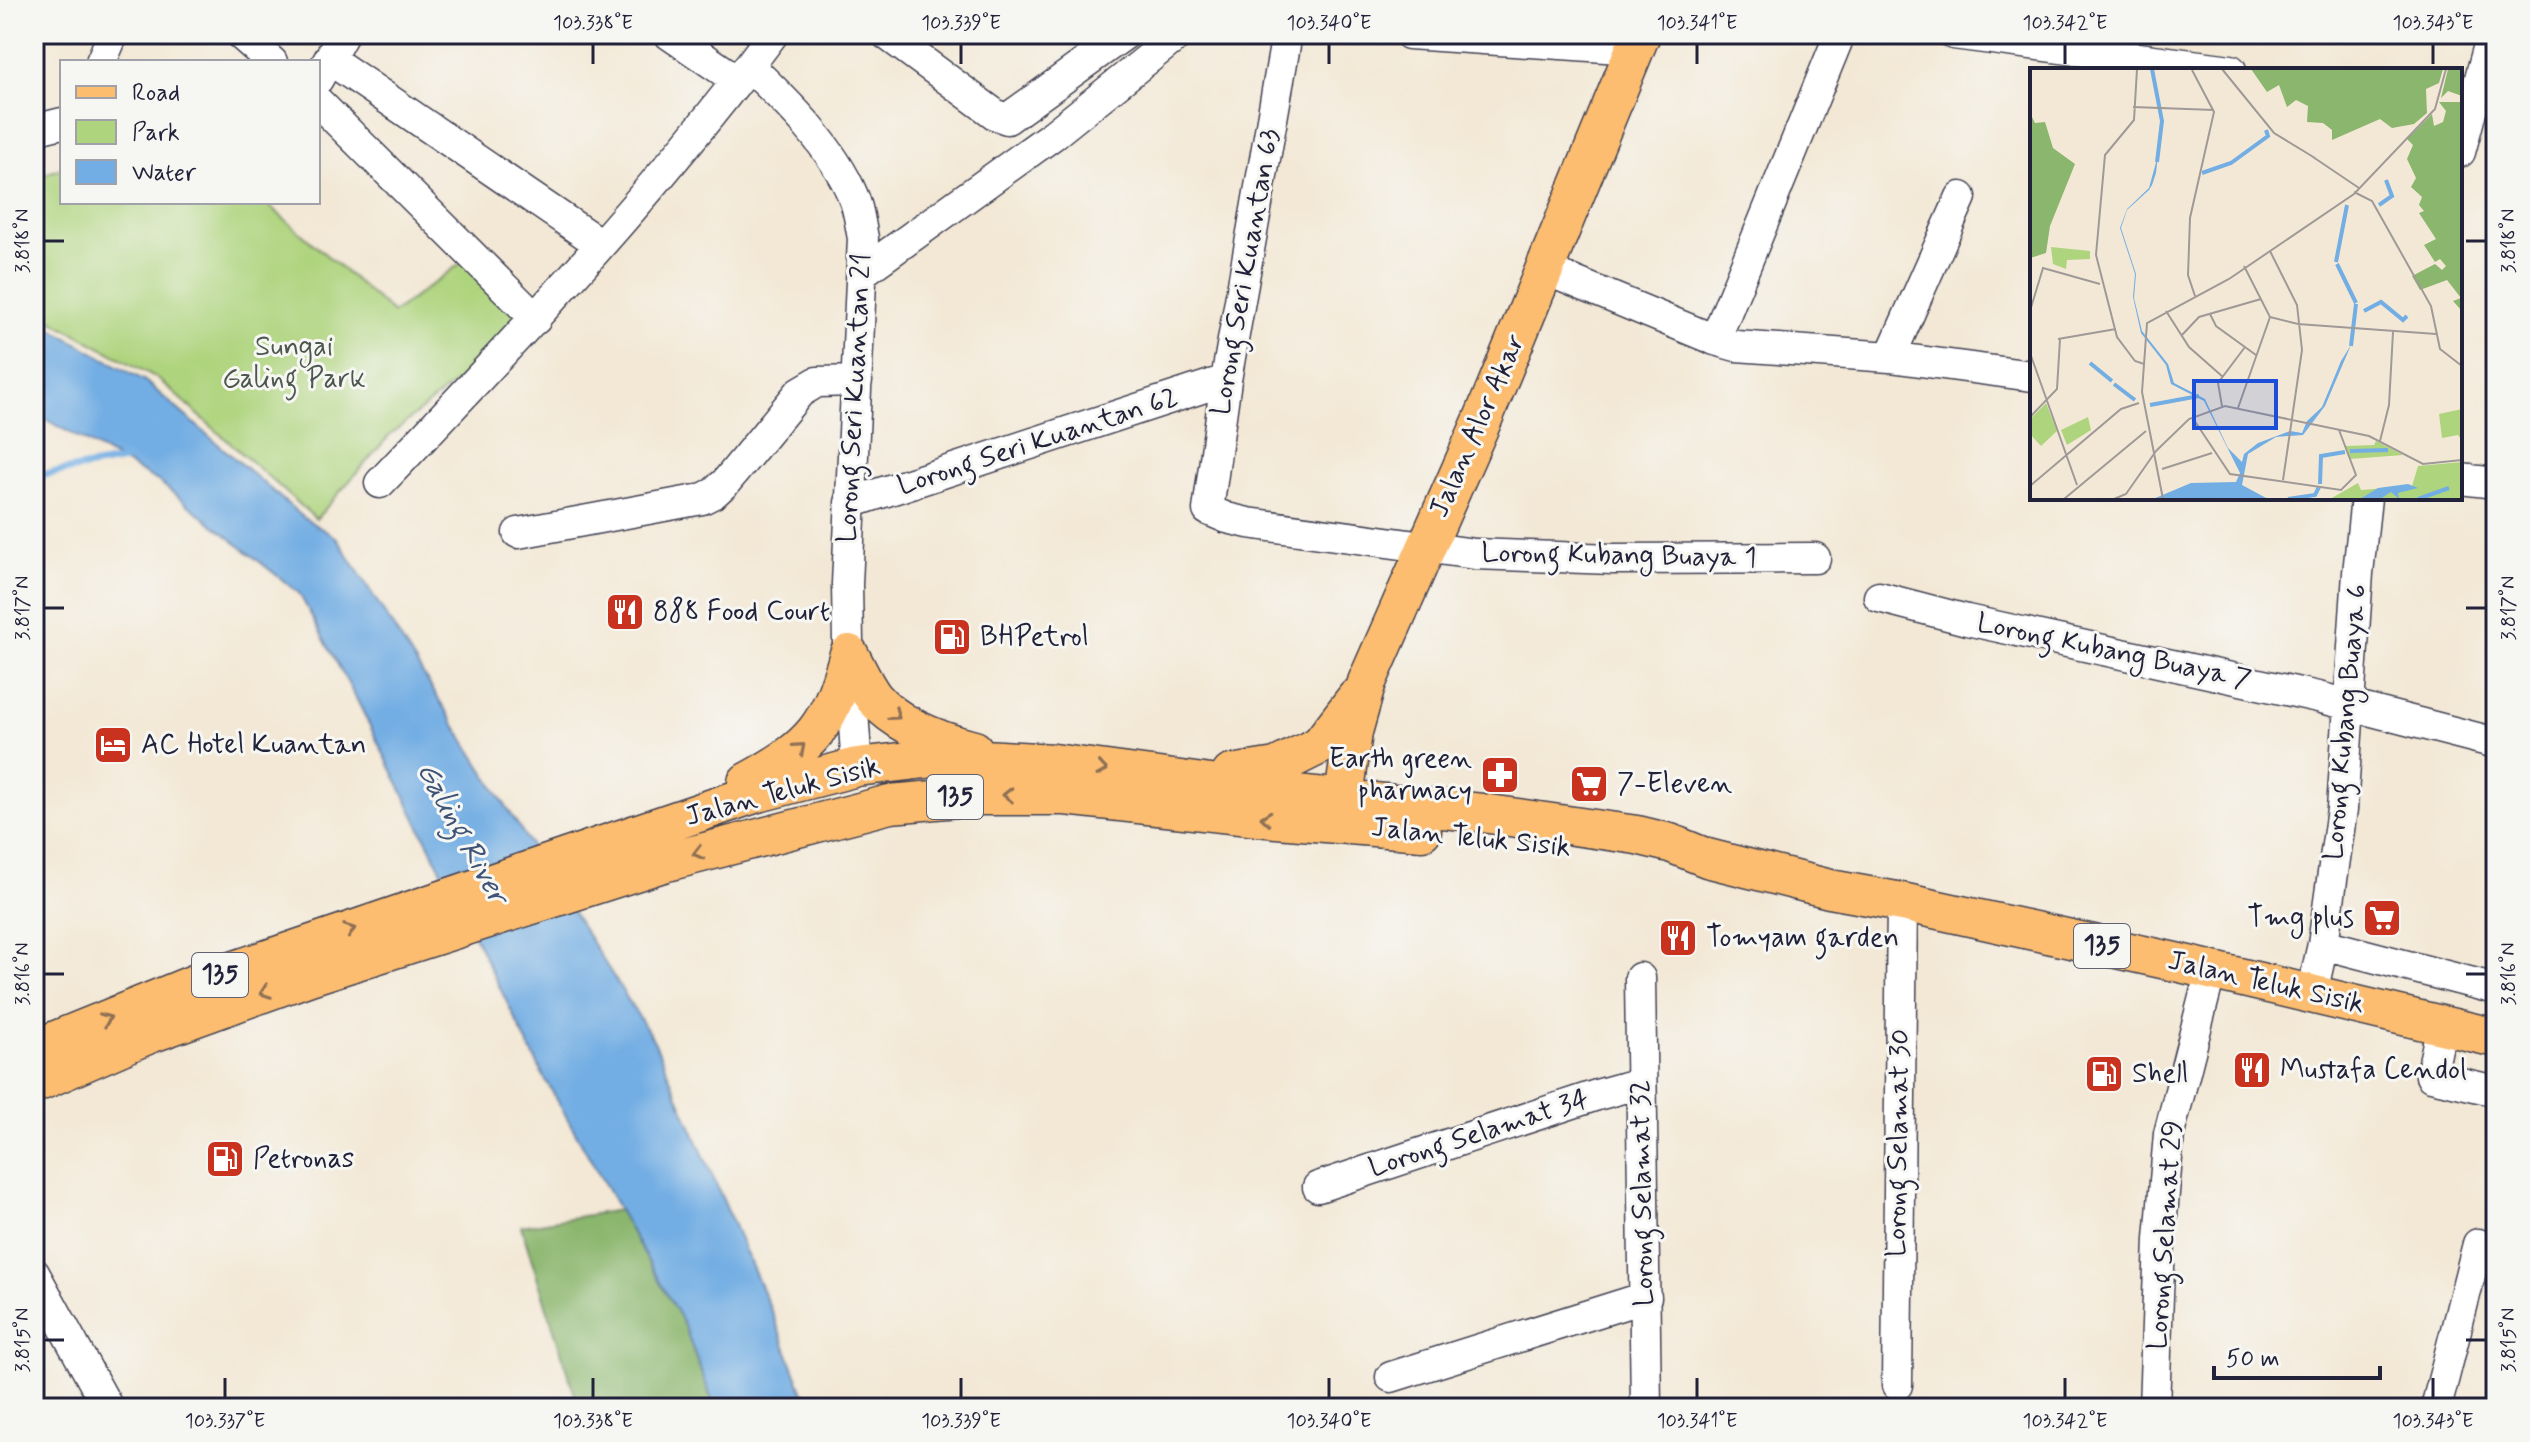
<svg xmlns="http://www.w3.org/2000/svg" width="2530" height="1442" font-family="Mynerve,sans-serif">
<style>
.green{fill:#afd47e;stroke:#687b5c;stroke-width:2}
.forest{fill:#8bb66d;stroke:#566c54;stroke-width:2}
.water{fill:#72ade3;stroke:#4a688f;stroke-width:2}
.lines{fill:none;stroke-linecap:round;stroke-linejoin:round}
.stream{stroke:#72ade3;stroke-width:7}
.minor-casing{stroke:#414052;stroke-width:33}
.major-casing{stroke:#414052;stroke-width:41}
.minor{stroke:#fff;stroke-width:30}
.major{stroke:#fcbd6f;stroke-width:38}
.oneway{stroke:#8f7055}
.ticks{fill:none;stroke:#22223b;stroke-width:3}
.labels{text-anchor:middle;dominant-baseline:central;stroke-width:6;stroke-linejoin:round;paint-order:stroke}
.shield{fill:#f6f6f2;stroke:#626272;stroke-width:2}
.shield-label{font-size:26px;font-weight:bold;fill:#22223b}
.street-label{font-size:28px;fill:#22223b;stroke:#f6f6f2}
.park-label{font-size:28px;fill:#4c574f;stroke:#f6f6f2}
.poi-label{font-size:28px;fill:#22223b;stroke:#f6f6f2;text-anchor:start}
.water-label{font-size:30px;font-style:italic;fill:#3e5376;stroke:#f6f6f2}
.inset-river{fill:none;stroke:#72ade3;stroke-width:4}
.inset-road{fill:none;stroke:#9f9997;stroke-width:2}
.view{fill:#1d4ed8;fill-opacity:0.15;stroke:#1d4ed8;stroke-width:4}
.inset-edge{fill:none;stroke:#22223b;stroke-width:4}
.neatline{fill:none;stroke:#22223b;stroke-width:3}
.ticks-label{font-size:20px;text-anchor:middle;fill:#22223b}
</style>
<rect width="100%" height="100%" fill="#f6f6f2"/>
<filter id="ink" filterUnits="userSpaceOnUse"><feTurbulence type="fractalNoise" baseFrequency=".0125" numOctaves="2"/><feDisplacementMap in="SourceGraphic" scale="16" xChannelSelector="R" yChannelSelector="G"/><feConvolveMatrix kernelMatrix="1 2 1 2 8 2 1 2 1" color-interpolation-filters="sRGB"/></filter>
<filter id="wash" filterUnits="userSpaceOnUse"><feTurbulence type="fractalNoise" baseFrequency=".006" numOctaves="4" result="noise"/><feDisplacementMap in="SourceGraphic" scale="32" xChannelSelector="R" yChannelSelector="G"/><feGaussianBlur stdDeviation="1.8" result="paint"/><feColorMatrix in="noise" values="0 0 0 0 0 0 0 0 0 0 0 0 0 0 0 0 0 1.4 0 .05"/><feComposite in="paint" operator="in"/></filter>
<g filter="url(#wash)">
<rect width="100%" height="100%" fill="#f3e8d5"/>
<path class="green" d="M62 168V202H265L393 313 465 260 531 322 390 435 316 519 157 378 34 311V178Z"/>
<path class="forest" d="M619 1210 683 1323 715 1408H579L521 1226Z"/>
<path class="water" d="M34 319 145 381 304 518 337 538 654 1041 773 1315 809 1408H715L683 1323 544 1077 358 702 299 593 158 481 34 413Z"/>
<g class="lines">
<path class="stream" d="M34 476 130 459"/>
</g>
</g>
<g filter="url(#ink)">
<g class="lines">
<g class="minor-casing">
<path id="minor" d="M240 34 272 62
M669 34 738 81
M886 34 996 115 1007 119 1125 34
M1287 34 1226 380 1208 510 1227 518 1248 523 1475 554 1613 559 1815 558
M1409 34 1635 49
M1953 34 2231 70
M329 59 600 244
M101 62 113 34
M749 66C788 103 832 146 853 196 859 209 860 224 863 238L847 584 848 643 857 767
M318 79 343 34
M318 102 536 319
M34 130 62 123
M2460 152 2492 34
M1546 270 1715 340 1736 346 1890 357 2032 376
M863 272 1053 135 1179 34
M1715 340 1840 34
M1890 357 1961 197
M2460 479 2496 483
M380 483C517 339 654 194 773 34
M850 503 1226 380
M518 533 702 499 714 493 726 482 800 392 817 382 857 381
M1879 597 1967 620 2318 697 2496 743
M2323 944 2496 989
M1640 978 1646 1408
M2312 993 2323 944 2342 809 2358 573 2366 498
M2442 1025 2431 1076 2496 1091
M1318 1187 1597 1095 1640 1083
M34 1273 108 1408
M1391 1377 1646 1297
M1897 1385 1902 902
M2154 1408 2160 1239 2169 1134 2211 970
M2436 1408 2478 1244"/>
</g>
<g class="major-casing">
<path id="major" d="M849 654C857 668 864 685 874 698 898 726 939 741 974 750
M1231 774 1276 767 1320 745 1356 698
M747 782C814 745 828 728 849 654
M1344 822V798L1353 732 1367 682 1483 419 1641 34
M34 1049 194 984 754 794 857 767 935 758H968L1054 763 1248 789 1482 813 1637 835 1670 843 1707 858 1830 889 1902 902 2180 963 2496 1038
M34 1084 147 1035 310 976 663 863 890 804 980 796H1065L1277 819 1422 831"/>
</g>
<use href="#minor" class="minor"/>
<use href="#major" class="major"/>
</g>
<defs><path id="oneway-chevron" d="M-2-3.5L2.5 0L-2 3.5" fill="none" stroke-width="1.6" stroke-linecap="round" stroke-linejoin="round" transform="scale(2)"/></defs>
<g class="oneway">
<use href="#oneway-chevron" transform="translate(895 715) rotate(36)"/>
<use href="#oneway-chevron" transform="translate(800 748) rotate(-41)"/>
<use href="#oneway-chevron" transform="translate(1102 769) rotate(9)"/>
<use href="#oneway-chevron" transform="translate(1008 795) rotate(179)"/>
<use href="#oneway-chevron" transform="translate(1266 818) rotate(-174)"/>
<use href="#oneway-chevron" transform="translate(698 853) rotate(165)"/>
<use href="#oneway-chevron" transform="translate(350 930) rotate(-19)"/>
<use href="#oneway-chevron" transform="translate(265 992) rotate(160)"/>
<use href="#oneway-chevron" transform="translate(106 1019) rotate(-22)"/>
</g>
</g>
<path class="ticks" d="M593 44V64M961 44V64M1329 44V64M1697 44V64M2065 44V64M2433 44V64M44 241H64M2466 241H2486M44 608H64M2466 608H2486M44 974H64M2466 974H2486M44 1340H64M2466 1340H2486M225 1378V1398M593 1378V1398M961 1378V1398M1329 1378V1398M1697 1378V1398M2065 1378V1398M2433 1378V1398"/>
<defs>
<g id="restaurant-square" transform="scale(2)"><rect x="-9" y="-9" width="18" height="18" rx="4" fill="#c8321e" stroke="#f6f6f2"/><path d="M-5-6h1v4h1v-4h1v4h1v-4h1v5L-1.5 .5V6h-2V.5L-5-1ZM5-6V6H3V1.5H1.5Q1.5-4 5-6Z" fill="#fff"/></g>
<g id="fuel-square" transform="scale(2)"><rect x="-9" y="-9" width="18" height="18" rx="4" fill="#c8321e" stroke="#f6f6f2"/><path d="M-5.5-6h7V0h2V4h1.3V-2.5L3-4.5l.8-.8L6-3V5H2.5V1h-1V6h-7ZM-4.2-4.7v3.2H.2V-4.7Z" fill="#fff"/></g>
<g id="hotel-square" transform="scale(2)"><rect x="-9" y="-9" width="18" height="18" rx="4" fill="#c8321e" stroke="#f6f6f2"/><path d="M-6-4.5h1.5V1H6V5H4.5V3h-9V5H-6ZM-4 0a1.8 1.8 0 1 1 3.6 0ZM.5 0V-2.5h3Q6-2.5 6 0Z" fill="#fff"/></g>
<g id="pharmacy-square" transform="scale(2)"><rect x="-9" y="-9" width="18" height="18" rx="4" fill="#c8321e" stroke="#f6f6f2"/><path d="M-2-6h4v4h4v4h-4v4h-4v-4h-4v-4h4Z" fill="#fff"/></g>
<g id="supermarket-square" transform="scale(2)"><rect x="-9" y="-9" width="18" height="18" rx="4" fill="#c8321e" stroke="#f6f6f2"/><path d="M-6-5.5h2.5l.6 2H6L4.5 2H-2.5L-4.4-4H-6ZM-1.5 3.2a1.3 1.3 0 1 0 .1 0ZM3 3.2a1.3 1.3 0 1 0 .1 0Z" fill="#fff"/></g>
</defs>
<g fill-rule="evenodd">
<use href="#restaurant-square" x="625" y="612"/>
<use href="#fuel-square" x="952" y="637"/>
<use href="#hotel-square" x="113" y="745"/>
<use href="#pharmacy-square" x="1500" y="775"/>
<use href="#supermarket-square" x="1589" y="784"/>
<use href="#supermarket-square" x="2382" y="918"/>
<use href="#restaurant-square" x="1678" y="938"/>
<use href="#restaurant-square" x="2252" y="1070"/>
<use href="#fuel-square" x="2104" y="1074"/>
<use href="#fuel-square" x="225" y="1159"/>
</g>
<g class="labels">
<g class="shield">
<rect x="927" y="775" width="56" height="44" rx="6"/>
<rect x="2074" y="924" width="56" height="44" rx="6"/>
<rect x="192" y="953" width="56" height="44" rx="6"/>
</g>
<g class="shield-label">
<text x="955" y="797">135</text>
<text x="2102" y="946">135</text>
<text x="220" y="975">135</text>
</g>
<g class="street-label">
<text transform="translate(1246 272) rotate(-80)">Lorong Seri Kuantan 63</text>
<text transform="translate(855 398) rotate(-87)">Lorong Seri Kuantan 21</text>
<text transform="translate(1478 426) rotate(-66)">Jalan Alor Akar</text>
<text transform="translate(1038 442) rotate(-18)">Lorong Seri Kuantan 62</text>
<text transform="translate(1619 556) rotate(1)">Lorong Kubang Buaya 1</text>
<text transform="translate(2114 652) rotate(12)">Lorong Kubang Buaya 7</text>
<text transform="translate(2346 722) rotate(-85)">Lorong Kubang Buaya 6</text>
<text transform="translate(783 792) rotate(-15)">Jalan Teluk Sisik</text>
<text transform="translate(1471 838) rotate(6)">Jalan Teluk Sisik</text>
<text transform="translate(2266 983) rotate(13)">Jalan Teluk Sisik</text>
<text transform="translate(1479 1134) rotate(-18)">Lorong Selamat 34</text>
<text transform="translate(1899 1143) rotate(-89)">Lorong Selamat 30</text>
<text transform="translate(1643 1193) rotate(-91)">Lorong Selamat 32</text>
<text transform="translate(2166 1235) rotate(-86)">Lorong Selamat 29</text>
</g>
<g class="park-label">
<text x="294" y="347">Sungai<tspan x="294" dy="32">Galing Park</tspan></text>
</g>
<g class="poi-label">
<text x="653" y="612">888 Food Court</text>
<text x="980" y="637">BHPetrol</text>
<text x="141" y="745">AC Hotel Kuantan</text>
<text x="1472" y="759" text-anchor="end">Earth green<tspan x="1472" dy="32">pharmacy</tspan></text>
<text x="1617" y="784">7-Eleven</text>
<text x="2354" y="918" text-anchor="end">Tmg plus</text>
<text x="1706" y="938">Tomyam garden</text>
<text x="2280" y="1070">Mustafa Cendol</text>
<text x="2132" y="1074">Shell</text>
<text x="253" y="1159">Petronas</text>
</g>
<g class="water-label">
<text transform="translate(462 833) rotate(61)">Galing River</text>
</g>
</g>
<g transform="translate(2030 68)">
<rect width="432" height="432" fill="#f3e8d5"/>
<path d="M21 179 60 183V191L37 192 36 201 23 196ZM16 335 27 363 11 378 0 366V351ZM432 341V373L428 367 412 370 409 346ZM58 349 61 362 37 377 31 362ZM346 373 373 387 320 391 315 378 344 377ZM432 394V431H300L328 415 331 422 382 418 388 398Z" fill="#afd47e"/>
<path d="M221 1H413L409 15 396 21 397 45 384 56 362 60 350 51 302 72V62L293 55 277 54 278 38 266 32 257 39 249 17 237 24ZM418 1H432V28L418 23 411 30ZM409 34H432V243L423 233 431 230 417 212 390 222 382 208 405 196 412 202 416 198 410 191 405 194 394 177 406 171 389 145 394 143 389 137 392 129 381 119 386 110 377 91 383 77 377 71 402 46 404 58 413 54 416 43ZM0 45 5 55 15 54 23 80 45 96 20 158 16 185 0 190Z" fill="#8bb66d"/>
<path d="M128 87 126 105 122 117 119 122 97 142 91 160 106 206 104 230 112 263 138 296 144 315 175 331 198 380 212 394 214 386 228 375 260 363 272 365 277 353 292 339 311 293 321 277 295 338 273 367 246 369 218 386 212 417 238 431H123L161 415 206 414 210 405 174 333 141 316 136 297 111 265 103 229 105 206 90 160 97 141 119 120ZM378 416 388 420 368 425 369 431 361 424 350 431H330L348 420Z" fill="#72ade3"/>
<path class="inset-river" d="M122 1 132 53 127 94M172 105 201 95 238 68 236 62M349 137 362 128 356 112M306 194 317 137M307 196 326 235M334 243 351 234 373 252 377 248M321 278 326 236M60 295 82 313M84 316 105 332M120 337 169 328M320 383 358 382M290 416 291 388 315 384M258 431 285 427 289 419M388 431 419 420"/>
<path class="inset-road" d="M107 1 104 52 75 87 66 187 87 269 105 293 114 296M129 1H167M192 1 244 65 285 90M162 2 184 44 160 150 158 207 165 228M103 39 184 42M283 89 329 120M324 124 342 133 401 238 410 281 432 298M240 183 267 237 272 282 253 412M0 243 13 200 70 216M136 243 159 279 193 309M180 246 186 258 226 287M240 249 268 256 406 266M152 267 169 249 231 231M28 271 86 261M0 285 47 417M192 338 188 315 215 279M208 340 240 249 214 198M0 349 27 321 30 271M164 352 200 406 311 422 326 407 309 362M350 373 359 337 363 264M126 383 159 351 195 338 339 368 393 396 432 392M132 401 182 385M0 418 91 341 109 335M34 431 116 363M84 431 96 426 126 383M133 431 112 324 117 255 199 211 324 126 405 41 416 1"/>
<path class="view" d="M164 313H246V360H164Z"/>
<rect width="432" height="432" class="inset-edge"/>
</g>
<rect width="2530" height="1442" fill="none" stroke="#f6f6f2" stroke-width="88"/>
<rect x="60" y="60" width="260" height="144" fill="#f6f6f2" stroke="#a1a1a9" stroke-width="2"/>
<rect x="76" y="86" width="40" height="12" fill="#fcbd6f" stroke="#a1a1a9" stroke-width="2"/>
<text x="132" y="100" font-size="24" fill="#22223b">Road</text>
<rect x="76" y="120" width="40" height="24" fill="#afd47e" stroke="#a1a1a9" stroke-width="2"/>
<text x="132" y="140" font-size="24" fill="#22223b">Park</text>
<rect x="76" y="160" width="40" height="24" fill="#72ade3" stroke="#a1a1a9" stroke-width="2"/>
<text x="132" y="180" font-size="24" fill="#22223b">Water</text>
<path d="M2214 1366v12h166v-12" fill="none" stroke="#22223b" stroke-width="4"/>
<text x="2226" y="1366" font-size="24" fill="#22223b" stroke="#f6f6f2" stroke-width="6" paint-order="stroke">50 m</text>
<rect x="44" y="44" width="2442" height="1354" class="neatline"/>
<g class="ticks-label">
<text x="593" y="29">103.338°E</text>
<text x="961" y="29">103.339°E</text>
<text x="1329" y="29">103.340°E</text>
<text x="1697" y="29">103.341°E</text>
<text x="2065" y="29">103.342°E</text>
<text x="2433" y="29">103.343°E</text>
<text transform="translate(22 241) rotate(-90)" y="7">3.818°N</text>
<text transform="translate(2508 241) rotate(-90)" y="7">3.818°N</text>
<text transform="translate(22 608) rotate(-90)" y="7">3.817°N</text>
<text transform="translate(2508 608) rotate(-90)" y="7">3.817°N</text>
<text transform="translate(22 974) rotate(-90)" y="7">3.816°N</text>
<text transform="translate(2508 974) rotate(-90)" y="7">3.816°N</text>
<text transform="translate(22 1340) rotate(-90)" y="7">3.815°N</text>
<text transform="translate(2508 1340) rotate(-90)" y="7">3.815°N</text>
<text x="225" y="1427">103.337°E</text>
<text x="593" y="1427">103.338°E</text>
<text x="961" y="1427">103.339°E</text>
<text x="1329" y="1427">103.340°E</text>
<text x="1697" y="1427">103.341°E</text>
<text x="2065" y="1427">103.342°E</text>
<text x="2433" y="1427">103.343°E</text>
</g>
</svg>
